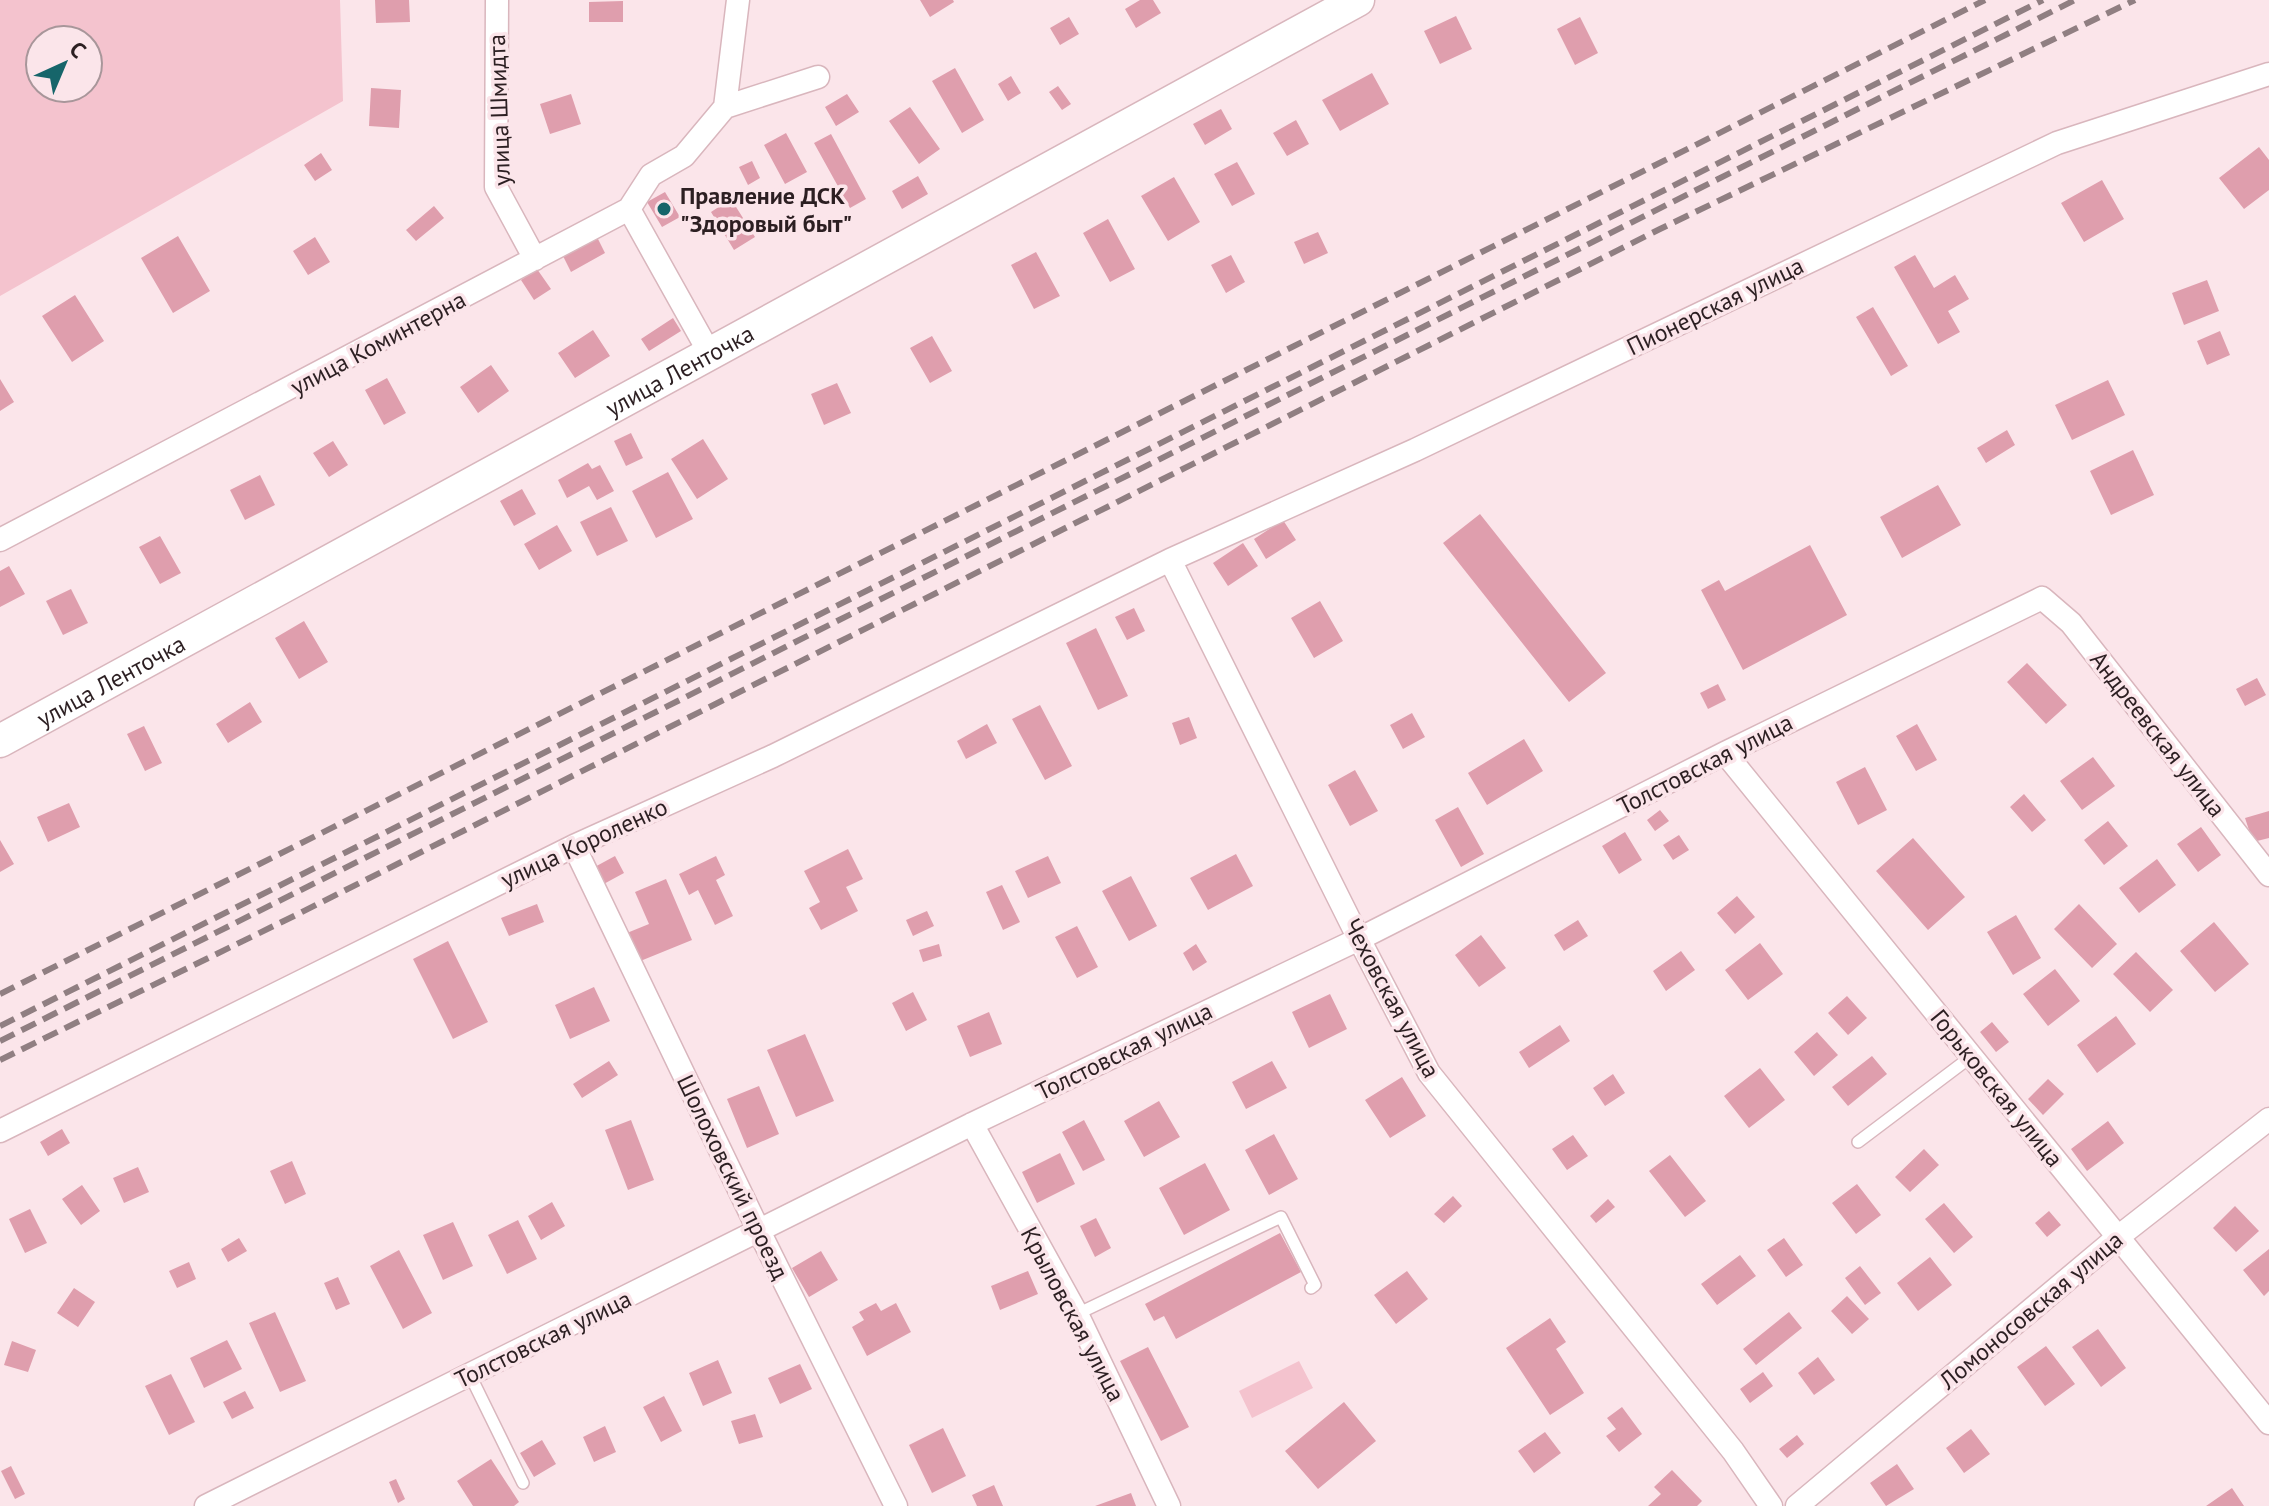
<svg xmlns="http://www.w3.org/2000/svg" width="2269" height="1506" font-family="'PT Sans',sans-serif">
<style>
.green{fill:#f4c3ce;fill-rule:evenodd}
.building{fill:#df9ead}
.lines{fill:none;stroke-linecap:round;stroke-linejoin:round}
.lane-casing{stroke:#d9b6bd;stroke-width:14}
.street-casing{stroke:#d9b6bd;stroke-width:25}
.secondary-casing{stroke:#d9b6bd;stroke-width:35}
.lane{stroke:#fff;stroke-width:11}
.street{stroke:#fff;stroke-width:22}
.secondary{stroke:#fff;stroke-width:32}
.rail{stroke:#907f82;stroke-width:6;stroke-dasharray:16 8;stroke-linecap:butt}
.poi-dot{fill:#16656a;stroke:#fbe5ea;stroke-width:3}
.labels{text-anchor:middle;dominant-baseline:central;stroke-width:7;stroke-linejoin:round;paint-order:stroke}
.street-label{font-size:24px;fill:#2c1f22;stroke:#fbe5ea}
.poi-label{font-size:24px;font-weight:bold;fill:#2c1f22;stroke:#fbe5ea;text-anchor:start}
</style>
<rect width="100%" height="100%" fill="#fbe5ea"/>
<path class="green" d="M0 0H340L343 101 0 296ZM88 40V88H40V40Z
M1299 1361 1313 1388 1252 1418 1239 1391Z"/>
<path class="building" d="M375 0H409L410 22 376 23Z
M920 0H953L954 2 930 17Z
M1140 0H1153L1161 13 1136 28 1125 9Z
M623 1V22H589V2Z
M1456 16 1472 49 1440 64 1424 31Z
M1069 17 1079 34 1060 45 1050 28Z
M1580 17 1598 53 1575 65 1557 29Z
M955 68 984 120 962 133 932 81Z
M1372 73 1389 104 1340 131 1322 100Z
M1011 76 1021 93 1008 101 998 84Z
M1058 86 1071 104 1062 110 1049 92Z
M371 88 401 90 399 128 369 126Z
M571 94 581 124 550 134 540 104Z
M847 94 859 112 836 126 825 107Z
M910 107 940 149 919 164 889 121Z
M1221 109 1232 129 1205 145 1193 124Z
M1296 120 1309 144 1287 156 1273 133Z
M786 133 807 172 785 184 764 145Z
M831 134 866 199 850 208 814 143Z
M2259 147 2269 160V190L2244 209 2219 178Z
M321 153 332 170 315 181 304 165Z
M752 161 760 178 748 185 739 167Z
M1237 162 1255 194 1232 206 1214 174Z
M918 176 928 194 902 209 892 191Z
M1174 177 1200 222 1168 241 1141 196Z
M2102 180 2124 219 2084 242 2061 203Z
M665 192 680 217 662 227 647 202Z
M731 199 755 237 734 250 711 212Z
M434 206 444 218 416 241 406 230Z
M1108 219 1135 269 1110 282 1083 233Z
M1318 232 1328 253 1304 264 1294 242Z
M596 235 605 253 571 272 562 254Z
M178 236 210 291 173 313 141 258Z
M315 237 330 262 308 275 293 251Z
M1036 252 1060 296 1034 309 1011 265Z
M1231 255 1245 282 1226 293 1211 265Z
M1915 255 1934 288 1955 275 1969 299 1948 311 1960 332 1938 344 1894 267Z
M537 269 551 289 534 300 521 280Z
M2207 280 2219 311 2184 325 2172 293Z
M75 295 104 341 72 362 42 316Z
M1873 307 1908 366 1891 376 1856 317Z
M673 318 681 331 649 351 641 339Z
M593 330 610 356 575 378 558 353Z
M2220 331 2230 355 2207 365 2197 341Z
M932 336 952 371 930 383 910 348Z
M491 365 509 391 478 413 460 387Z
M387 378 406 413 384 425 365 390Z
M0 379 14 402 0 411Z
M2108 380 2125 415 2072 440 2055 405Z
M837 383 851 413 824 425 811 394Z
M2007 430 2015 445 1986 463 1977 448Z
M631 433 643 458 626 466 614 441Z
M703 439 728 479 697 499 671 459Z
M333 441 348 465 329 477 313 453Z
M2133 450 2154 495 2111 515 2090 471Z
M588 463 592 469 600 465 614 491 597 500 589 486 567 498 558 480Z
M668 472 693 519 656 538 632 491Z
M260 475 275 505 245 520 230 490Z
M1938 485 1961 525 1902 558 1880 517Z
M522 489 536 514 514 526 500 501Z
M611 507 628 541 597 556 580 522Z
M1480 514 1606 673 1569 702 1443 543Z
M1283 520 1296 540 1266 559 1254 539Z
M557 525 572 551 539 570 524 544Z
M160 536 181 573 160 584 139 547Z
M1243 543 1258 566 1228 586 1213 563Z
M1810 545 1847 615 1743 670 1701 590 1719 580 1725 591Z
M9 566 25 594 0 607V571Z
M71 589 88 623 63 635 46 601Z
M1320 601 1343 641 1314 658 1291 618Z
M1134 608 1145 631 1127 640 1115 617Z
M304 621 328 662 299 679 275 638Z
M1096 628 1128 696 1098 710 1066 643Z
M2027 663 2067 705 2046 724 2007 682Z
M2257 678 2266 695 2245 706 2236 689Z
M1718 684 1726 700 1708 709 1700 693Z
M250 702 262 722 228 743 216 724Z
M1040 705 1072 766 1045 780 1012 719Z
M1412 713 1425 737 1403 749 1390 725Z
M1189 717 1197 738 1180 745 1172 723Z
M987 724 997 743 966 759 957 741Z
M1917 724 1937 760 1916 771 1896 736Z
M144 726 162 763 145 771 127 734Z
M1524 739 1543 771 1487 805 1468 773Z
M2093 757 2115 786 2082 810 2060 781Z
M1865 767 1887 810 1858 825 1836 782Z
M1355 770 1378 811 1350 826 1328 785Z
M2024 794 2046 820 2032 832 2010 807Z
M69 803 80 827 48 842 37 817Z
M1458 807 1484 854 1461 867 1435 820Z
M1660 810 1669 821 1655 831 1647 820Z
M2269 811V838L2253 842 2245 818Z
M2108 821 2128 846 2104 865 2084 840Z
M2201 827 2221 855 2198 872 2177 844Z
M1625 832 1642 860 1619 874 1602 846Z
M1679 835 1689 850 1673 860 1663 845Z
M1913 838 1965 897 1928 930 1876 871Z
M0 840 14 864 0 872Z
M848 849 863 879 846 887 858 911 821 930 809 908 820 902 804 871Z
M1236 854 1253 886 1208 910 1190 878Z
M615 856 624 873 600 886 591 869Z
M716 856 725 875 716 880 733 916 715 925 698 890 689 895 679 874Z
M1048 856 1061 883 1028 898 1015 871Z
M2157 859 2176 885 2139 913 2119 888Z
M1131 876 1157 926 1129 941 1102 891Z
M666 879 692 940 633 964 622 935 649 924 635 892Z
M1002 885 1020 922 1003 930 986 892Z
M1737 896 1755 917 1735 934 1717 913Z
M537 904 544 922 509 936 501 918Z
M2079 904 2117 944 2092 968 2054 929Z
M927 911 934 926 913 936 906 920Z
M2016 915 2041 958 2013 975 1987 932Z
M1578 920 1588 936 1564 951 1554 935Z
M2214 922 2249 964 2215 992 2180 951Z
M1077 926 1098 967 1077 978 1055 937Z
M1481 935 1506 968 1479 987 1455 955Z
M448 941 488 1022 453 1039 413 959Z
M1760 943 1783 974 1748 1000 1725 970Z
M939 944 942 956 923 962 919 950Z
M1196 944 1207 962 1193 971 1183 953Z
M1681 951 1695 970 1666 991 1653 971Z
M2136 952 2173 990 2150 1012 2113 974Z
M2055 969 2080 1001 2048 1026 2023 994Z
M594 987 610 1021 570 1039 555 1005Z
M913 992 927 1020 906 1031 892 1003Z
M1330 994 1347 1029 1309 1048 1292 1012Z
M1847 996 1867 1018 1848 1035 1828 1013Z
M989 1012 1002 1044 970 1057 957 1026Z
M2116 1016 2136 1044 2097 1073 2077 1045Z
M1992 1022 2009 1042 1996 1052 1980 1032Z
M1560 1025 1570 1041 1529 1068 1519 1052Z
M1817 1032 1838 1055 1814 1076 1794 1052Z
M805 1034 834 1101 796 1117 767 1050Z
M1872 1056 1887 1074 1848 1106 1832 1087Z
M609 1061 618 1075 582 1098 573 1084Z
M1272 1061 1287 1088 1246 1109 1232 1082Z
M1760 1068 1785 1100 1749 1128 1724 1096Z
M1613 1074 1625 1093 1605 1106 1593 1088Z
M1402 1077 1426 1116 1390 1138 1365 1100Z
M2048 1079 2064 1094 2043 1115 2028 1099Z
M759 1086 779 1134 747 1148 727 1099Z
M1159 1101 1180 1137 1144 1157 1124 1121Z
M631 1120 654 1180 628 1190 605 1130Z
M1084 1120 1105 1160 1083 1171 1062 1132Z
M2108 1121 2124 1143 2087 1171 2071 1149Z
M62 1129 70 1143 48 1156 40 1142Z
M1274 1134 1298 1179 1269 1195 1245 1150Z
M1573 1135 1588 1156 1567 1170 1552 1149Z
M1924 1149 1939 1165 1910 1192 1895 1177Z
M1060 1153 1075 1184 1037 1203 1022 1172Z
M1670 1155 1706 1201 1685 1217 1649 1171Z
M292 1161 306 1194 285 1204 270 1171Z
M1205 1163 1230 1210 1184 1235 1159 1188Z
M138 1167 149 1192 124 1203 113 1178Z
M1857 1184 1881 1215 1856 1234 1832 1203Z
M82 1185 100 1211 81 1225 62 1199Z
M1453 1196 1462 1206 1444 1223 1434 1214Z
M1608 1199 1615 1207 1596 1223 1590 1216Z
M552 1202 565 1226 541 1240 528 1216Z
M1944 1203 1973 1237 1954 1253 1925 1219Z
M2235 1206 2259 1231 2236 1252 2213 1228Z
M30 1209 47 1243 25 1253 9 1219Z
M2049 1211 2061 1225 2047 1237 2035 1223Z
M1096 1218 1111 1248 1095 1257 1080 1226Z
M518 1220 537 1259 507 1274 488 1235Z
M453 1222 473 1266 443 1280 423 1235Z
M1280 1233 1301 1272 1176 1339 1164 1316 1154 1321 1145 1304Z
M239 1238 247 1251 228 1262 221 1249Z
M1784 1238 1803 1265 1786 1277 1767 1250Z
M2269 1249V1291L2264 1296 2243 1270Z
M399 1250 432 1313 403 1329 370 1266Z
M821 1251 838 1280 809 1297 792 1268Z
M1740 1255 1756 1276 1717 1305 1701 1284Z
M1930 1257 1952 1285 1918 1311 1897 1283Z
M189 1262 196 1279 177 1288 169 1271Z
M1860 1266 1881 1293 1865 1305 1845 1278Z
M1028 1271 1038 1294 1000 1310 991 1286Z
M1407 1271 1428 1299 1396 1324 1374 1295Z
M338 1277 350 1304 336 1310 324 1283Z
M74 1288 95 1302 78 1327 57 1313Z
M1847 1296 1869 1319 1852 1334 1831 1311Z
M876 1303 881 1311 896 1303 911 1332 867 1356 852 1327 864 1320 859 1312Z
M275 1312 306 1381 280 1392 249 1323Z
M1789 1312 1802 1328 1756 1365 1743 1349Z
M1550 1318 1566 1342 1556 1349 1584 1393 1550 1415 1506 1348Z
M2098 1329 2126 1368 2101 1387 2072 1347Z
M227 1340 242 1369 204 1388 190 1358Z
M12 1341 36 1350 28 1372 4 1365Z
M2046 1346 2075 1384 2045 1406 2017 1367Z
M1148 1347 1189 1427 1161 1441 1120 1361Z
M1818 1357 1835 1380 1814 1395 1798 1373Z
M718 1360 732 1393 703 1406 689 1373Z
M800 1364 812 1389 780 1404 768 1378Z
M1763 1372 1773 1386 1750 1403 1740 1389Z
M171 1374 195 1422 169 1435 145 1386Z
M245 1391 254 1408 232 1419 223 1402Z
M664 1396 682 1431 661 1442 643 1407Z
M1344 1402 1376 1441 1318 1489 1285 1451Z
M1622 1407 1642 1434 1619 1452 1606 1436 1616 1429 1607 1418Z
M755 1414 763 1437 739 1444 731 1421Z
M605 1426 616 1452 594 1462 583 1437Z
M943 1428 966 1476 932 1493 909 1445Z
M1971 1429 1990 1454 1964 1473 1946 1448Z
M1545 1432 1561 1453 1534 1473 1518 1451Z
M1797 1435 1804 1444 1787 1458 1779 1449Z
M542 1440 556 1464 534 1477 520 1453Z
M491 1459 519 1502 514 1506H473L457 1481Z
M1897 1464 1914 1489 1886 1506 1870 1483Z
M11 1466 25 1494 15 1499 1 1471Z
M1672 1470 1702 1501 1697 1506H1648L1661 1494 1654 1487Z
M396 1479 405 1499 398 1503 389 1482Z
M994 1485 1003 1506H977L972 1495Z
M2232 1488 2244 1506H2206Z
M1131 1493 1136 1506H1095Z"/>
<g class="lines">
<g class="lane-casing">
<path id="lane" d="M1858 1142 1972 1056
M1077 1314 1281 1217 1315 1285 1311 1288
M470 1375 523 1483"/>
</g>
<g class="street-casing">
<path id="street" d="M497 0 496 187 535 259
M725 107 738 0
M629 209 710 354
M0 540 629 209 651 175 684 156 725 107 818 77
M1170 560 1359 939 1429 1073 1733 1451 1771 1506
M1725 753 2269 1423
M574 846 759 1231 896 1506
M972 1124 1077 1314 1169 1506
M0 1131 574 846 773 756 1170 560 1415 450 2057 143 2269 74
M206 1506 972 1124 1359 939 1725 753 2042 598 2071 623 2269 875
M1797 1506 2118 1237 2269 1119"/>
</g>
<g class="secondary-casing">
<g id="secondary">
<path id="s1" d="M0 741 1358 0"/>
</g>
</g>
<use href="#lane" class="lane"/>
<use href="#street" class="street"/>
<use href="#secondary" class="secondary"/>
<path class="rail" d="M0 994 1985 0
M0 1026 2043 0
M0 1041 2075 0
M0 1060 292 917 1660 229 2135 0"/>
</g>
<circle class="poi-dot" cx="664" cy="209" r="8"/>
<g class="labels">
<g class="street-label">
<text transform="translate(499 110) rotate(-92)">улица Шмидта</text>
<text transform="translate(1715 306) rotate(-26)">Пионерская улица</text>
<text transform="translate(378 343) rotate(-28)">улица Коминтерна</text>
<text stroke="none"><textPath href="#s1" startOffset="774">улица Ленточка</textPath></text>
<text stroke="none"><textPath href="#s1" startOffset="126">улица Ленточка</textPath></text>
<text transform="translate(2158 734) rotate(52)">Андреевская улица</text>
<text transform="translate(1705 764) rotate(-27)">Толстовская улица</text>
<text transform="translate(584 843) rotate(-25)">улица Короленко</text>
<text transform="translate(1392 998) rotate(62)">Чеховская улица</text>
<text transform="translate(1124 1051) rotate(-26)">Толстовская улица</text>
<text transform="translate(1997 1088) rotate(51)">Горьковская улица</text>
<text transform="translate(733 1177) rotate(64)">Шолоховский проезд</text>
<text transform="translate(2031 1310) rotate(-40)">Ломоносовская улица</text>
<text transform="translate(1073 1314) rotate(62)">Крыловская улица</text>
<text transform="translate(543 1339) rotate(-26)">Толстовская улица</text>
</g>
<g class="poi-label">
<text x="680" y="195">Правление ДСК<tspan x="680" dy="28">"Здоровый быт"</tspan></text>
</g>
</g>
<g transform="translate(64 64) rotate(44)"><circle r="38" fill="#fbe5ea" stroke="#a8969a" stroke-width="2"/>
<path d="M0-6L14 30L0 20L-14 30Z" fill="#16656a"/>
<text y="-12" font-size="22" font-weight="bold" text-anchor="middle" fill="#2c1f22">С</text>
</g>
</svg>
